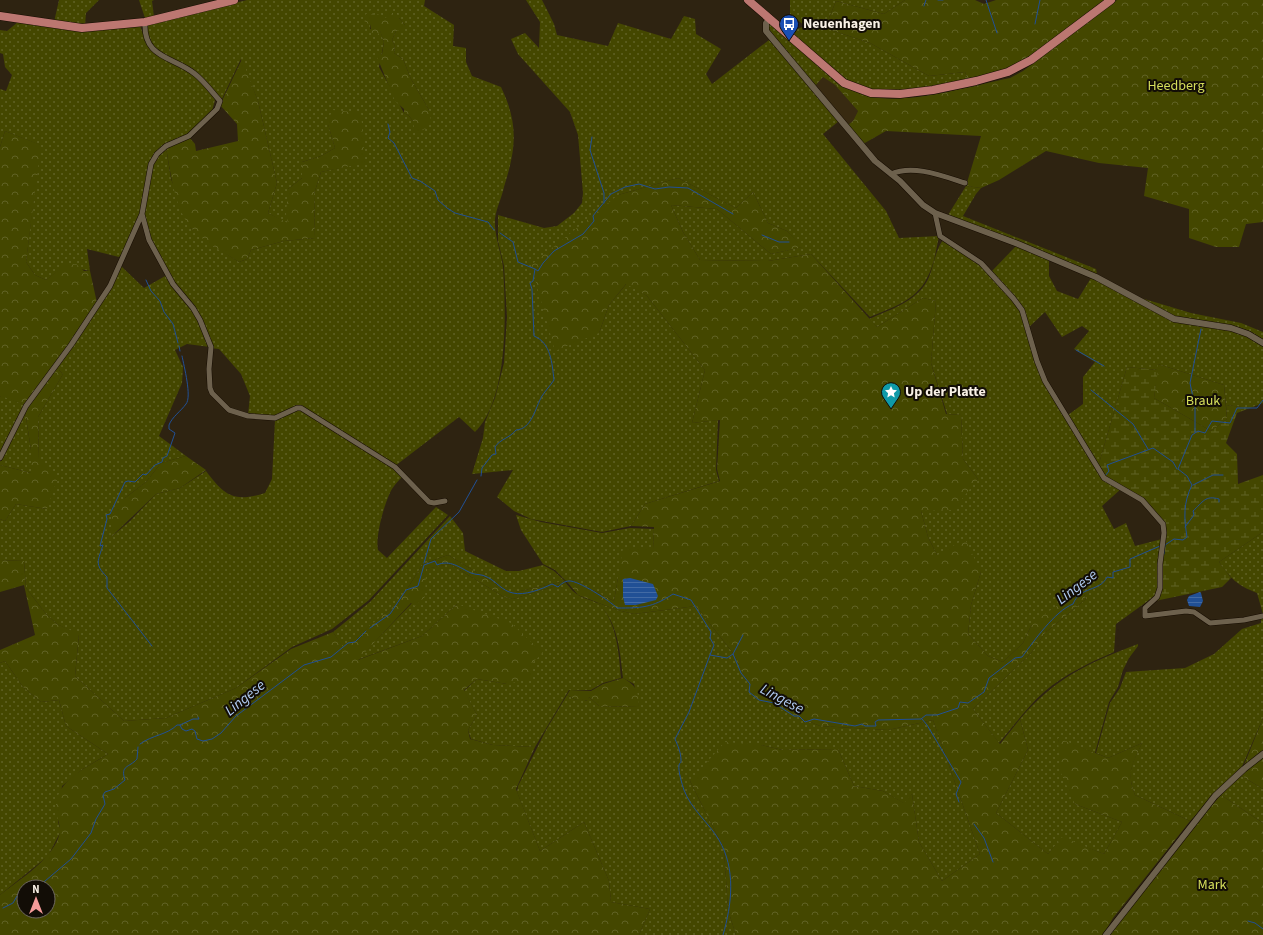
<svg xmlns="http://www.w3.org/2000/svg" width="1263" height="935" font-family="'Source Sans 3',sans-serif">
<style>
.built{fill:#382a11}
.grass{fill:url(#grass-dots);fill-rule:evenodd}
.forest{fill:url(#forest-crowns);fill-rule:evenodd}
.wetland{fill:url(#wetland-marsh)}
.water{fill:url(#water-rules)}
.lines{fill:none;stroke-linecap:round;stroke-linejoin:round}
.stream{stroke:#215095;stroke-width:1}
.minor-casing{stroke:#160c00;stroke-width:6}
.tertiary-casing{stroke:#160c00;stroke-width:7}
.primary-casing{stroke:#160c00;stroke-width:9}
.minor{stroke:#6d614d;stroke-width:5}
.tertiary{stroke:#6d614d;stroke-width:6}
.primary{stroke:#bc7771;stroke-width:8}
.labels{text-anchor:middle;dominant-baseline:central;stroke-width:4;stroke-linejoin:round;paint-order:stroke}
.poi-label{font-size:14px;font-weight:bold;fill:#f9f1e6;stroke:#120d06;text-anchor:start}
.park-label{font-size:14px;fill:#d5de5b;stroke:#120d06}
.water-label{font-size:15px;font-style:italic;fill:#b1ccf2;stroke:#120d06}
</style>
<defs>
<pattern id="grass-dots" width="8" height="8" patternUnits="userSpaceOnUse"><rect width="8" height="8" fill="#444700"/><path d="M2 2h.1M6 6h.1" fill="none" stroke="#606225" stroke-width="1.8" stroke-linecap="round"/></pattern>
<pattern id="forest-crowns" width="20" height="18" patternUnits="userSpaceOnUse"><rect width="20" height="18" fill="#444700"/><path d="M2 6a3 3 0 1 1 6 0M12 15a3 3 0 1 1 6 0" fill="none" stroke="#606225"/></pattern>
<pattern id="wetland-marsh" width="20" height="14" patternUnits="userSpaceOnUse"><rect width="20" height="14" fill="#444700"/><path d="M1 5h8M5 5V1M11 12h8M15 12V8" fill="none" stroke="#606225"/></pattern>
<pattern id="water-rules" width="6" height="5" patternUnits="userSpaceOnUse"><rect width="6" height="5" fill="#215095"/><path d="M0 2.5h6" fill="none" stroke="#426aa4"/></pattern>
</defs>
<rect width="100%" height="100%" fill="#2e2311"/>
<path class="built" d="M823 77 835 85 858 111 853 121 848 125 815 86Z"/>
<path class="grass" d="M59 0H99L86 13 85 25 54 22Z
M139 0H154L152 1 154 17 145 18Z
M247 0H425L424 6 454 25 453 46 466 48V62L472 76 501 87C519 125 516 148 504 187 502 197 496 209 495 219 494 236 501 251 503 267 506 311 509 399 475 432L459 417 395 466 301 408 274 418 248 415 250 396 241 374 219 349 211 348 200 320 173 283 150 240 143 214 152 164 166 147 171 179 191 228 214 246 239 262 247 259 251 250 284 241 315 238 314 194 321 172 365 162 328 124 335 148 321 156 302 162V178L288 189V224L268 213 277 183 258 101 241 59 221 101 211 88 151 44 147 31 148 25ZM399 18 405 25 396 31 392 40 395 46 394 53 403 59 411 79 429 110 413 121 409 116 404 113 379 67 384 42 380 30 370 29V24L386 19Z
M526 0H542L554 24 557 35 608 46 618 23 671 39 684 16 695 19 696 34 721 49 706 74 712 84 769 40 839 121 823 134 886 211 899 238 939 236C936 250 934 266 927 278 916 301 891 308 870 317L811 254 768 261 700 260 683 232 671 205 717 209 771 254 802 247 787 231 768 223 753 192 736 208 678 178 618 195 599 333 609 305 627 283 647 296 705 370 692 423 718 420 716 470 719 481 645 504 631 526 602 532 531 519 514 511 497 497 513 470 472 474 483 438 485 422 495 398 504 363 507 317 504 266 498 241V215L544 228 557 226 574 213 582 203 583 193 578 135 570 112 518 54 511 39 525 33 539 48 540 22Z
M790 0H905L884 14 836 1 825 28 870 43 929 76 965 72 968 80C928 87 876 102 840 76 822 64 805 46 789 32L805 26 790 14Z
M18 22 82 32 140 26 148 46 194 75 209 91 215 100 212 111 189 135 166 145 151 163 142 213 125 250 119 257 87 249 90 271 65 266 46 280 35 275 26 262 40 145 5 131 0 147V89L6 91 12 75 5 67 3 54 0 53V30L7 31Z
M772 23 839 83 835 85 823 77 815 86 768 31 767 25Z
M966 186 981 188 976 194 963 216 1096 269 1097 274 1019 241 948 215Z
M943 240 978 261 1021 310 1034 361 1044 382 1102 479 1121 489 1102 506 1114 529 1126 523 1135 546 1162 539 1159 587 1156 595 1116 624 1114 652C1089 663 1065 674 1044 692 1027 707 1014 726 999 743L973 709 1031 653 1045 633 1086 599 1084 594 1031 626 1023 643 1003 662 988 656 968 634 971 605 981 572 937 555 928 537 921 511 978 479 963 459 961 415 947 414 931 363 936 301 923 298 877 327 869 319C891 309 919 301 929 277 934 265 935 251 943 240Z
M1016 246 1049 260V276L1057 291 1078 299 1091 278 1173 320 1231 329 1248 335 1263 347V403L1250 408 1226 405 1224 385 1158 364V370L1127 367 1098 467 1068 415 1083 404V377L1095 362 1074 349 1089 331 1082 326 1062 337 1045 312 1029 327 1023 309 992 271Z
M121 266 144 288 167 275 192 308 210 347 187 344 175 350 183 367 182 383 159 436 186 456 161 463 146 482 125 498 111 537 130 521 156 494 180 488 206 471C224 495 233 503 265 493L272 479 275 420 292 411 301 409 394 468 403 476C399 480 395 484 392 489 385 501 375 536 378 550L387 558 436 507 448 515 369 600 332 629 292 647 236 688 166 718 124 721 75 676 79 635 57 624 46 614 26 588 24 561 0 560V519L5 521 16 504 47 509 39 460 38 417 63 374 55 366Z
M1141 298 1191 313 1241 323 1263 332V339L1250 331 1232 325 1175 316Z
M1 395 25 405 0 454V397Z
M25 411 31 450V473L0 465V461Z
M516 515 541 522 602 533 630 528 654 529 653 549 618 578 614 601 572 580 568 583 555 570 543 564 521 530Z
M450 516 463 533 465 551 506 571H519L543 565 554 571 565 581 511 593 448 555 423 564 398 603 343 648 333 632 370 602Z
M1263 532V614L1257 593C1237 585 1231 579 1219 562Z
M450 564 504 597 513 599 566 583C570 588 575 594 580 596 585 599 592 600 597 603 617 618 619 655 621 678L603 683 591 690H569L535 747 493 745 471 739 468 730 477 715 464 691 477 679 507 684 457 604 422 636 357 660 412 603 425 569Z
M596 602 617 610 634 614 696 606 733 653 757 699 820 726 888 730 933 720 980 854 942 881 919 842 912 794 905 804 883 791 854 786 838 749 783 750 761 745 690 781 724 849 728 910 736 935H639L650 909 611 902 609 881 584 822 540 851 517 792 518 786 546 730 567 695 576 700 579 698 587 701 589 697 599 706 639 707 634 684 623 678C620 652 618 619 596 602Z
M1263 618V718L1241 769 1190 821 1135 795C1126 772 1132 764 1142 743L1108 758 1096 753 1110 703 1120 688 1126 672 1185 668 1214 654 1242 629 1261 623V619Z
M1138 644V646L1129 658 1123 670 1118 687 1109 702 1095 753 1058 739 1075 804 1122 822 1104 854 1062 838 1048 854 996 813 1028 750 1020 719C1055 678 1088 663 1138 644Z
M5 661 23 687 41 702 59 700 66 726 108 754 83 769 62 786 58 822 61 831 48 856 0 895V663Z
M1240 775 1263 789V823L1221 795Z"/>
<path class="forest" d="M905 0H975L984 4 996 0H1105L1026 59 1007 69 968 80 965 72 929 76 870 43 825 28 836 1 884 14Z
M1117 0H1263V222L1246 224 1239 247H1216L1189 238V209L1144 196 1148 168 1099 163 1046 151 999 180 981 188 966 186 981 136 886 131 863 144 848 125 853 121 858 111 835 85 839 83C848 88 857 93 867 96 905 106 971 86 1010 78L1023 71Z
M371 10 373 15 380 14 386 18 388 13H398L399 18 405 25 404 30 396 31 392 40 395 46 394 53 403 59 411 79 429 110 431 121 427 128 418 132 414 127 413 121 409 116 404 113V109L395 101 377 57 382 54 384 42 380 31 377 36 372 35 370 24 365 23 364 16Z
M242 59 258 101 277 183 268 213 288 223 286 214 288 189 302 178V162L321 156 335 148 327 121 333 110 361 113 365 163 321 172 314 194 315 238 284 241 251 250 247 259 239 262C223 252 204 242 191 228 175 209 170 171 166 147L189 137 195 144 196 151 238 141 237 124 220 105Z
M5 131 41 145 26 262 35 275 46 280 65 265 76 264 84 271H90L97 303 92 312 25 405 1 396 0 397V147Z
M678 178 736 208 753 192 768 223 787 231 803 247 771 254 717 209 671 205 683 232 700 260 768 261 811 254 877 327 923 298 936 301 931 363 946 414 961 415 963 459 978 479 953 510 921 511 928 537 937 555 965 539 981 572 971 605 968 634 988 656 1003 662 1023 643 1031 626 1046 613 1081 591 1084 594 1086 599 1045 633 1031 653 973 709 1000 744 1020 719 1028 750 996 813 1048 854 1062 837 1104 854 1122 822 1075 804 1060 771 1058 738 1108 758 1142 743C1133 763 1126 772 1135 795L1190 821 1113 918 1103 935H736L728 910 724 849 690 781 725 742 761 745 783 750 838 749 854 786 883 791 904 803 912 794 919 842 942 881 980 854 933 720 888 730 820 726 756 699 733 653 696 606 634 614 617 610 578 595 568 583 572 580 614 601 623 548 653 549 654 527 631 526 645 504 720 481 717 469 720 420 692 423 705 370 647 296 626 284 609 305 599 333 555 351 531 265 618 195Z
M1158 364 1224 385 1227 419 1211 431 1154 398Z
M55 366 63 374 38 417 39 460 58 477 47 509 16 504 5 521 0 519V465L31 473V450L25 411Z
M186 456 206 470 180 488 156 494 111 537 112 515 125 498 146 482 161 463Z
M448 555 511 593 565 581 566 583 513 599 504 597 450 564 426 569 425 597 415 606 411 603 358 660 422 636 457 604 511 623 543 653 531 664V679L507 684 477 679 464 690 477 715 468 730 470 739 493 745 535 747 516 789 540 851 584 822 609 881 611 902 650 909 639 935H0V895C20 879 55 858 60 832 61 826 55 813 56 805 58 779 88 767 108 754L66 726 59 700 41 702 23 687 5 661 0 663V650L35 635 24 585 0 592V560L24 561 26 588 46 614 57 624 79 634 75 676 124 721 166 718 236 688 291 649 333 632 343 647 398 603 423 564ZM24 887H48V911H24Z
M623 678C636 685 639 692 639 707L599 706 589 697 588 701 579 699 576 700 567 695 570 690 591 691 603 684Z
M1263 718V789L1240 775Z
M1221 795 1263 823V935H1110L1118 922 1195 824Z"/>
<path class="wetland" d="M1127 367 1158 370 1154 398 1211 431 1227 419 1226 405 1250 408 1237 413 1226 443 1237 454 1238 484 1263 475V532L1219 562 1231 578 1222 587 1155 601 1165 531 1143 500 1105 477 1098 467Z"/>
<path class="water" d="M630 578 653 584 658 596 656 600 636 605H625L623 597V579Z
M1200 592 1201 593 1203 601 1200 607 1189 606 1187 600 1189 596Z"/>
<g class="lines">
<path class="stream" d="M938 0H943
M986 0 997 33
M924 6 926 0
M1035 24 1040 0
M388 124 390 132 388 138 394 143 412 178 420 181 435 191 438 200 447 208 455 213 488 222 494 230
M592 137 590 150 604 193V203
M500 233 513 242 518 262 535 269
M762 235 779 242H789
M146 280 151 291 160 301 164 312 173 324 178 343
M179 346 180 351
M1076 350 1104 366
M1091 390 1133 424 1148 449
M1195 432V407L1190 383 1201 329
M481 476 482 468 492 455 496 454 495 447C500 439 510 438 516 430 532 429 535 408 542 396 546 390 550 386 554 380 552 363 551 343 534 336L532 289 530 283 533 281 535 269 538 271 543 263 554 251 583 234 594 221 593 216 596 212 611 194 625 187 639 184 655 189 669 187 688 188 733 214
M1105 476 1109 471 1107 465 1153 448 1173 462 1177 469
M1193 485 1213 475H1223
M1185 527 1194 515 1193 511C1203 502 1205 495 1219 499V502
M1164 554 1165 545 1174 539 1183 540 1187 537C1184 518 1183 503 1192 485L1187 476 1178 469 1192 435 1198 431 1205 433 1212 421 1230 423 1237 408H1257L1263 400
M424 563 431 539 459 512 477 480
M370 628 390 614 406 590 418 586 424 565 435 561 437 565C450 559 460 568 471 573 476 575 482 574 487 577 496 581 502 591 513 593 524 596 542 589 552 584L558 587C561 584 565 581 569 581 578 580 610 601 617 608 641 608 652 608 673 594L691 600 711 632 710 638 714 645 710 655 727 658 733 654 741 673 750 684 749 692 759 700 774 703 794 716H799L805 722 814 719 855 726 862 724 865 726H876L875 722 878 720 921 719 926 715H937L958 708 960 702 968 703 984 692 989 678 1015 658 1022 657C1034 641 1055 611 1073 604 1080 586 1100 592 1107 577L1113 578V572L1130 567V559L1160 546
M152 646 107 588V577C94 564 98 561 103 545L100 546 107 519 106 515 110 514 125 482 128 481 135 482 143 474 146 475 155 465 162 462 163 458 167 456 175 433 169 429V425C172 417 181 411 186 404 192 397 184 366 182 356
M733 654 743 635
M710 655 689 712 675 739C678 746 681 753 681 760 681 765 681 760 679 765 678 771 682 784 684 790 691 809 709 823 719 840 736 869 732 904 723 935
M922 719 927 725 961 782 956 794 959 802
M180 725 193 719H199L198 717
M140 744C152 735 167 735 177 725H180L182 729 186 731 192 729 195 731 197 739 203 741 212 739 221 733 236 716 304 665 331 657 348 643 355 642 366 631
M974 824 984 838 993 862
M38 887 71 859 91 833 96 819 105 804 103 795 105 792 114 789 125 780C120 765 129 768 137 759L138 747
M3 908 13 903 17 896 21 895 23 900 24 898
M1248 921 1255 923 1263 929"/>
<g class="minor-casing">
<path id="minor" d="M145 22C143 59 173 56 195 74 204 81 212 92 220 101L217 109 189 136 166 146 157 154 151 164 142 214 149 240 173 284 193 308 200 320 211 347 209 369 210 388 212 393 229 410 248 416 275 418 297 408H301L395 467 429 502 434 503 445 501
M891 174C913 164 943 176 965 183
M935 213 940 236 981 263 1013 298 1022 310 1037 361 1045 381 1104 478 1142 500 1163 524 1164 533 1160 564V588L1157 597 1145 608V616L1186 611 1194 612 1210 623 1244 620 1263 616
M0 458 26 406 71 345 110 286 142 214"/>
</g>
<g class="tertiary-casing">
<path id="tertiary" d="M770 18 766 23V31L875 161 900 181 923 205 935 213 1018 244 1096 277 1174 319 1231 328 1248 334 1263 343
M1106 935 1215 796 1244 769 1263 754"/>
</g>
<g class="primary-casing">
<path id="primary" d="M748 0 844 83 871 93 900 94 933 90 976 81 1008 72 1031 60 1111 0
M0 16 82 28 145 22 234 0"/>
</g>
<use href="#minor" class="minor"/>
<use href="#tertiary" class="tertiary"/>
<use href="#primary" class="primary"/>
</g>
<defs>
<g id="bus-pin" transform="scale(1)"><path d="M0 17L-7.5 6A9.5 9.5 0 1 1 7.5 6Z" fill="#1a4fb4" stroke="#120d06"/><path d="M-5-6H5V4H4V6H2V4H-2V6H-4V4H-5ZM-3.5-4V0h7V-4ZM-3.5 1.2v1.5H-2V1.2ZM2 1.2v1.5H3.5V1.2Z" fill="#fff"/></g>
<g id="sight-pin" transform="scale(1)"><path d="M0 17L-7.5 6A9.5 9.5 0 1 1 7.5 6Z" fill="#0f9aa8" stroke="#120d06"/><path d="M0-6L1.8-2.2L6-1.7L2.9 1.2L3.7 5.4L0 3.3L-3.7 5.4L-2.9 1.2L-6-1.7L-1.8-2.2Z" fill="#fff"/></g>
</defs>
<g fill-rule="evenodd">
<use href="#bus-pin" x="789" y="24"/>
<use href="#sight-pin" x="891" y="392"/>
</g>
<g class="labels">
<g class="poi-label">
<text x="803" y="24">Neuenhagen</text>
<text x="905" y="392">Up der Platte</text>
</g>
<g class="park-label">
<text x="1176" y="86">Heedberg</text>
<text x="1203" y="401">Brauk</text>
<text x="1212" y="885">Mark</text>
</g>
<g class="water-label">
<text transform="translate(1077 587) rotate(-37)">Lingese</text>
<text transform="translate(245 698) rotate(-39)">Lingese</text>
<text transform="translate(782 699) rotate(28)">Lingese</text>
</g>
</g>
<g transform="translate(36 899)"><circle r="19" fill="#120d06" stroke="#6e6860"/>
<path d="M0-3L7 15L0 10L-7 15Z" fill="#f59b99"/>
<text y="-6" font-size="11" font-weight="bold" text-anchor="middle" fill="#f9f1e6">N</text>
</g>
</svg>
